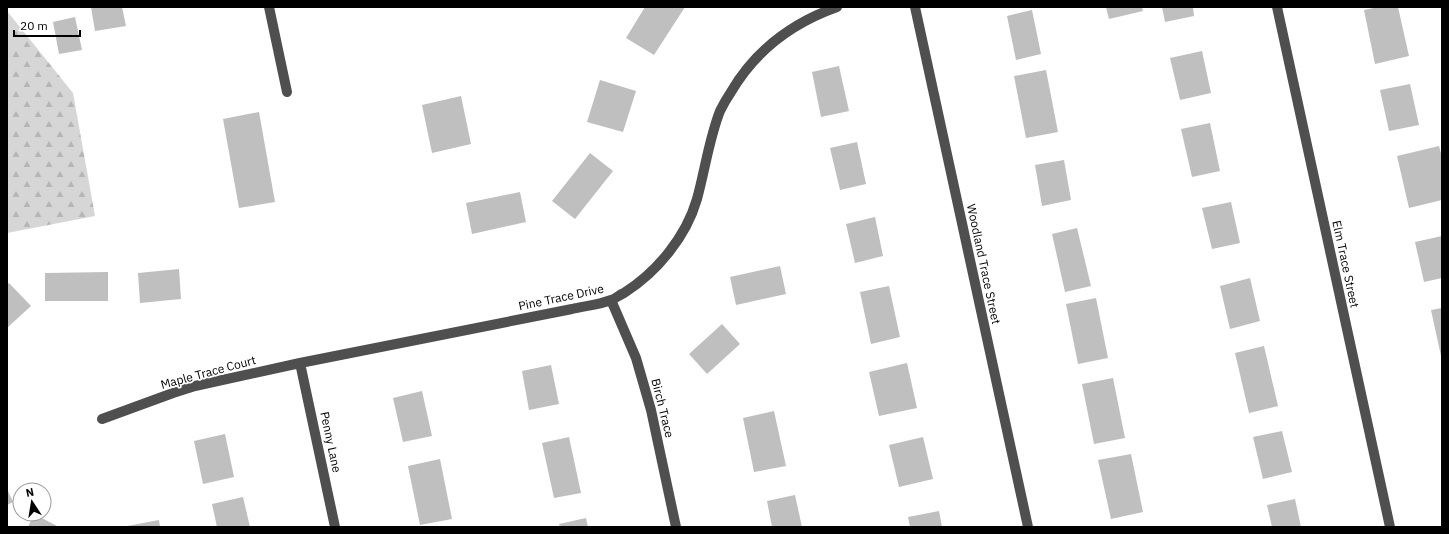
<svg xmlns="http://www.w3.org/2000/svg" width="1449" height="534" font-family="'IBM Plex Sans',sans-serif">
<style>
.forest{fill:url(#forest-firs)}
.building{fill:#bfbfbf}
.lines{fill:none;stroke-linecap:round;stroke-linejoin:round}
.minor{stroke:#4f4f4f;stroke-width:10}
.labels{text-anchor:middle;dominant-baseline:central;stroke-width:3.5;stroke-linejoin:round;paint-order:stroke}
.street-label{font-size:12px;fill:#000;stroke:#fff}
</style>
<defs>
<pattern id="forest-firs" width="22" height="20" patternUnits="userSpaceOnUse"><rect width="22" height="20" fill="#d6d6d6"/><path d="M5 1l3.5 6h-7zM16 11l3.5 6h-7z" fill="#b6b6b6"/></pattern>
</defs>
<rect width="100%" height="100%" fill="#fff"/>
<path class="forest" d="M7 11 73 93 95 216 7 233Z"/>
<path class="building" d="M91 7H122L126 26 95 31Z
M645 7H685L654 55 626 38Z
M1106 7H1142L1143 11 1109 19Z
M1162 7H1193L1194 16 1165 22Z
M1378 7H1398L1409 56 1375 64 1364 10Z
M1032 10 1041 54 1016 60 1007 16Z
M75 17 82 50 59 54 53 22Z
M1202 51 1211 93 1180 100 1170 58Z
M839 66 849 111 821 117 812 72Z
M1046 70 1058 132 1026 138 1014 76Z
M600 80 636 91 623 132 587 122Z
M1410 84 1419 125 1389 131 1380 90Z
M461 96 471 144 432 153 422 105Z
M259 112 275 202 239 208 223 119Z
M1210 123 1220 171 1192 177 1181 129Z
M857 142 866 184 840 190 830 148Z
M1439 146 1442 157V200L1409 208 1397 156Z
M590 153 613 171 575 219 552 201Z
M1064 160 1071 200 1042 206 1035 165Z
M520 192 526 222 472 234 466 203Z
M1231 202 1240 243 1212 249 1202 208Z
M875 217 883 256 855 263 846 224Z
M1077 228 1091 286 1065 292 1052 234Z
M1442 236V278L1424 282 1415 242Z
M780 266 786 294 736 305 730 277Z
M179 269 181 299 140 303 138 273Z
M108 272V301H45V273Z
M1250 278 1260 321 1230 329 1220 286Z
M9 283 31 306 7 328V285Z
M889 286 900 337 871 344 860 292Z
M1096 298 1108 358 1078 364 1066 304Z
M1442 308V356H1441L1431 310Z
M722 324 740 344 707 374 689 354Z
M1264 346 1278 406 1249 413 1235 353Z
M907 363 917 408 879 416 869 372Z
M551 365 559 404 529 410 522 371Z
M1113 378 1125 438 1094 444 1082 384Z
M422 391 432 436 403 442 393 398Z
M774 411 786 466 754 472 743 418Z
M1282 431 1292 472 1263 479 1253 437Z
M225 434 234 477 203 484 194 441Z
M569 437 581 493 554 498 542 443Z
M923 437 933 479 899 487 889 445Z
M1131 454 1143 512 1111 519 1098 460Z
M440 459 452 519 420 525 408 466Z
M7 489 13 502 7 505Z
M795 495 802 527H772L767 501Z
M243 497 250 527H217L212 504Z
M1295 499 1301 527H1272L1267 505Z
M939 511 942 527H910L908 517Z
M34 514 59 527H28Z
M586 518 588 527H560L559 524Z
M159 520 160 527H127V526Z"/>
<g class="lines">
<path class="minor" d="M269 7 287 92
M915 7 1028 527
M1277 7 1390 527
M611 300 636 358 651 410 676 527
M300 363 335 527
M102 419 173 393 195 386 300 363 572 309C585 306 598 305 611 300 615 299 619 295 624 293 657 272 686 237 697 199 705 170 709 139 720 111 723 105 727 98 731 92 755 51 792 23 837 7"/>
</g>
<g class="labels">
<g class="street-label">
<text transform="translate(984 264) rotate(78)">Woodland Trace Street</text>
<text transform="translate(1346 264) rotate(78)">Elm Trace Street</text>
<text transform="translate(561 297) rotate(-12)">Pine Trace Drive</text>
<text transform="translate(208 372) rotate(-15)">Maple Trace Court</text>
<text transform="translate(663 408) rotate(76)">Birch Trace</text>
<text transform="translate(331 442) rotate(78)">Penny Lane</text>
</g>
</g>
<rect width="1449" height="534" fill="none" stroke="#000000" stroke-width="16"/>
<g transform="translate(32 502) rotate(348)"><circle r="19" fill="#ffffff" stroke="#999999"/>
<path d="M0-3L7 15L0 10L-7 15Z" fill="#000000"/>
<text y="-6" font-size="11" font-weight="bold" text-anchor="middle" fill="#000000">N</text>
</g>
<path d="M14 30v6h66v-6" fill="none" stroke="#000000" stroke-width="2"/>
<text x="20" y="30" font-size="12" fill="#000000" stroke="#ffffff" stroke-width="3" paint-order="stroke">20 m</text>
</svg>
